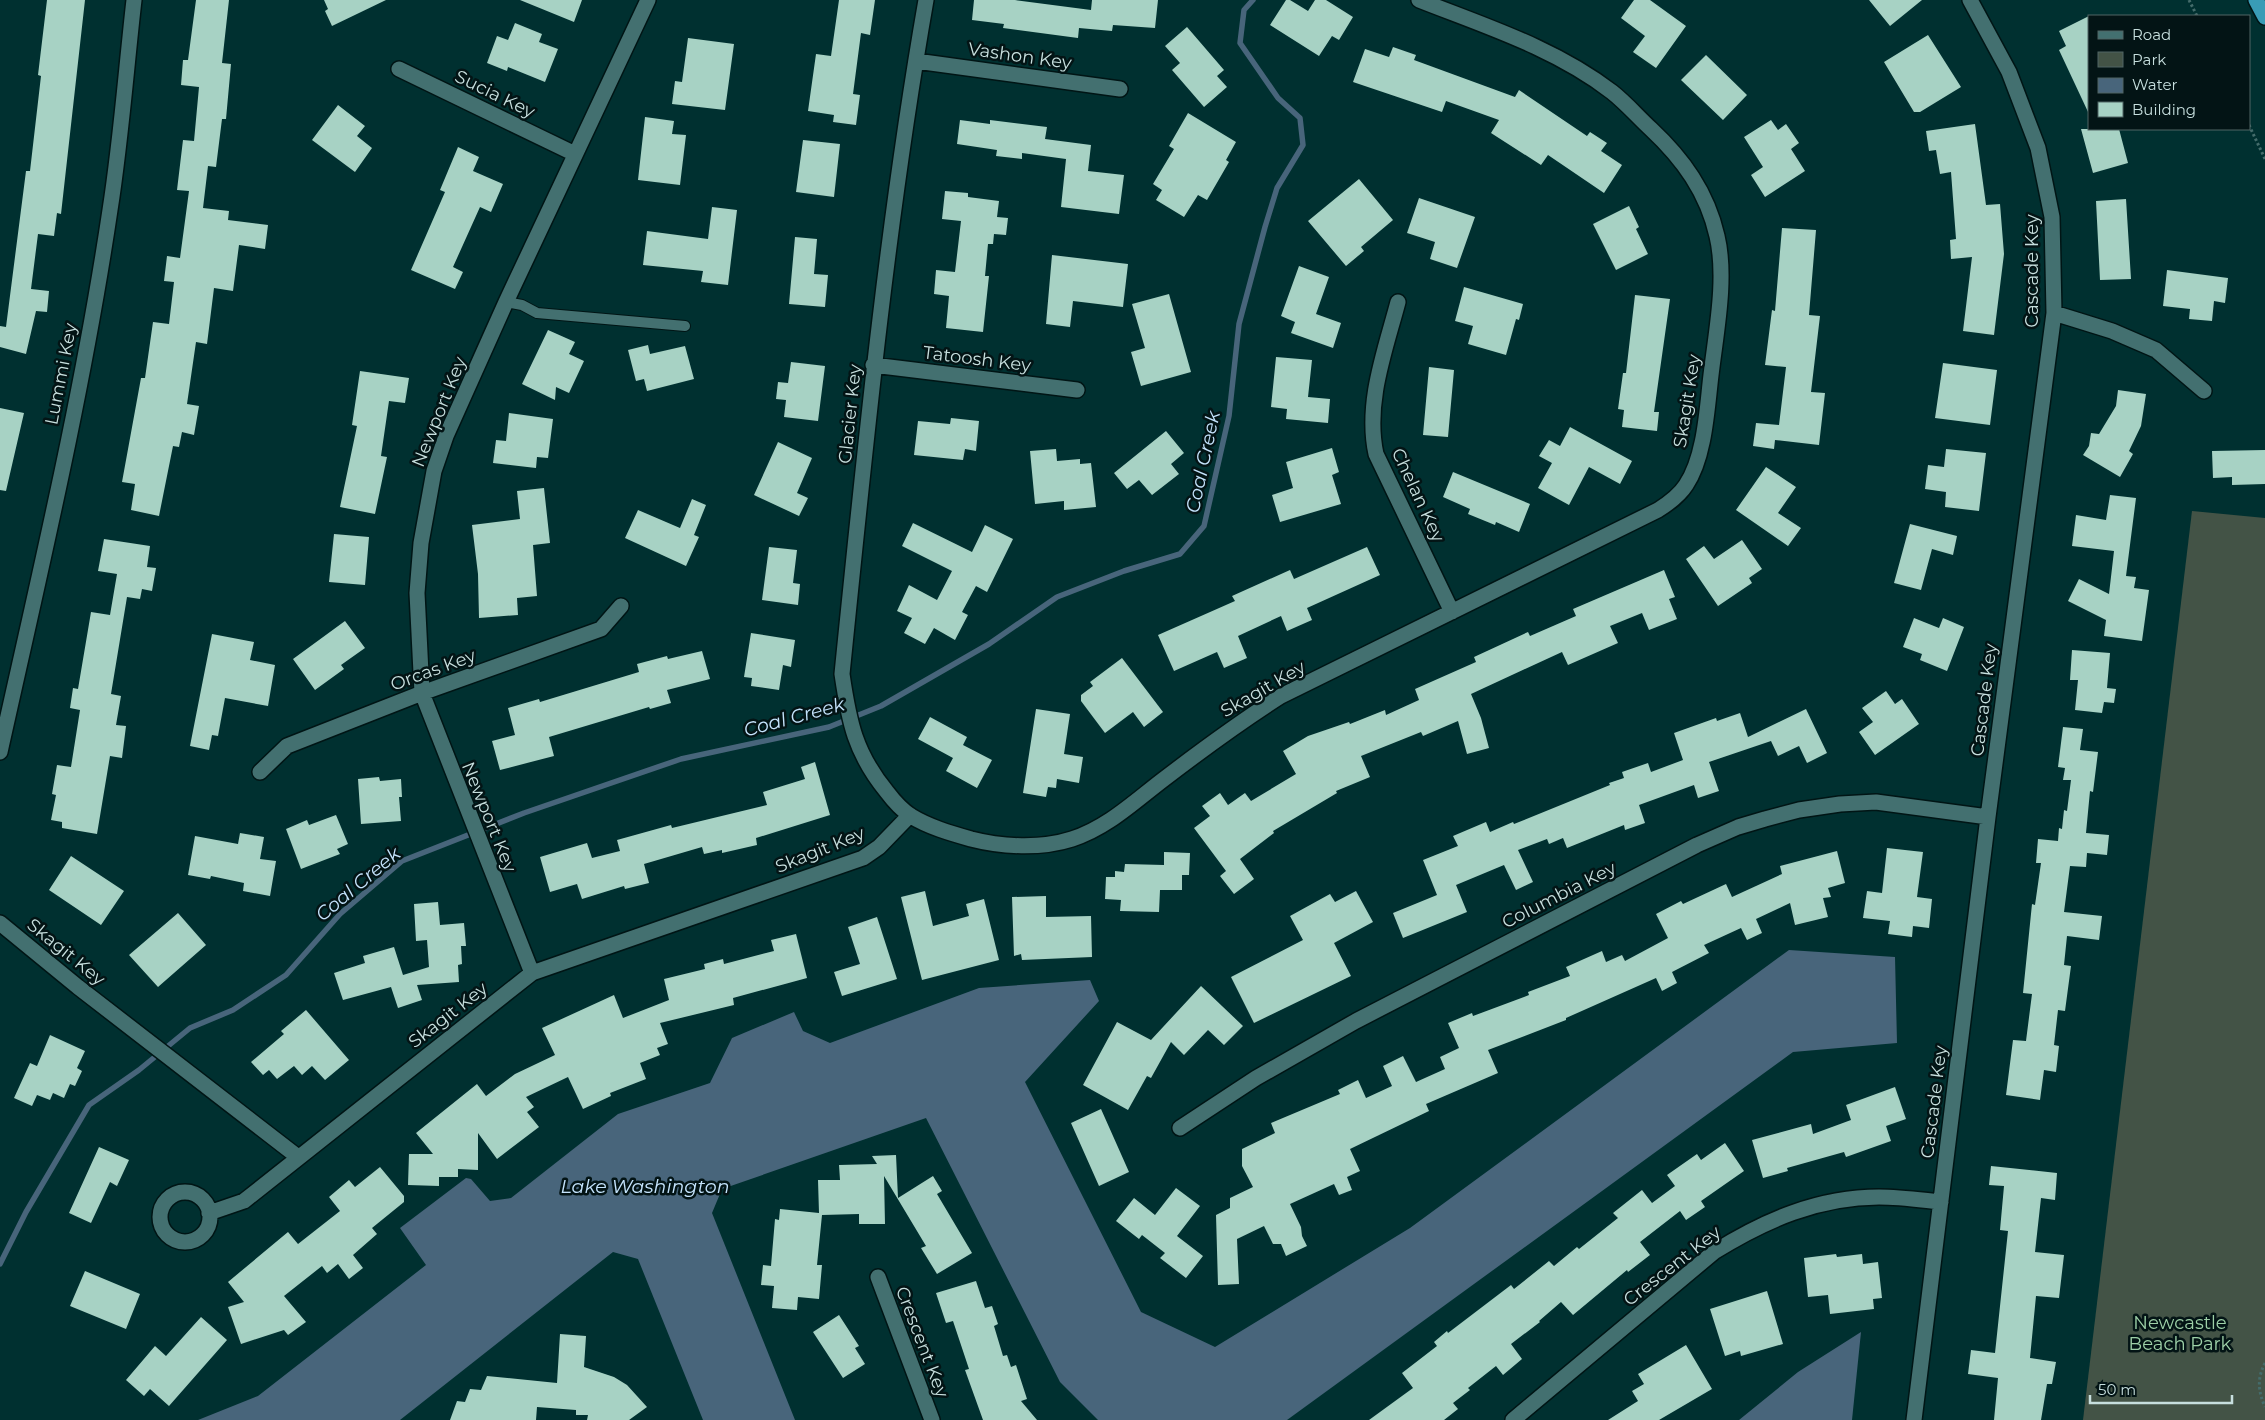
<svg xmlns="http://www.w3.org/2000/svg" width="2265" height="1420" font-family="Montserrat,sans-serif">
<style>
.green{fill:#435346}
.water{fill:#48657b}
.lines{fill:none;stroke-linecap:round;stroke-linejoin:round}
.stream{stroke:#48657b;stroke-width:5.5}
.building{fill:#a7d2c4}
.service-casing{stroke:#001515;stroke-width:12}
.minor-casing{stroke:#001515;stroke-width:18}
.motorway-casing{stroke:#001515;stroke-width:18}
.path{stroke:#446c6b;stroke-width:3;stroke-dasharray:2.5 2.5;stroke-linecap:butt}
.service{stroke:#437070;stroke-width:10}
.minor{stroke:#437070;stroke-width:15}
.motorway{stroke:#399cb6;stroke-width:15}
.labels{text-anchor:middle;dominant-baseline:central;stroke-width:5;stroke-linejoin:round;paint-order:stroke}
.street-label{font-size:18px;fill:#c7dfde;stroke:#031415}
.park-label{font-size:18px;fill:#9dd0a7;stroke:#031415}
.water-label{font-size:19px;font-style:italic;fill:#c5e4fd;stroke:#031415}
</style>
<rect width="100%" height="100%" fill="#003030"/>
<path class="green" d="M2192 511 2265 518V1420H2083Z"/>
<path class="water" d="M1789 950 1895 957 1897 1043 1793 1052 1287 1420H1098L1060 1382 926 1118 722 1189 712 1213 795 1420H703L638 1259 613 1252 400 1420H198L258 1396 426 1265 400 1228 466 1178 471 1179 490 1201 511 1198 618 1114 710 1083 732 1038 794 1012 803 1031 830 1043 979 988 1090 980 1099 1001 1025 1082 1141 1312 1215 1347 1410 1228Z
M1861 1332 1852 1420H1739L1798 1372Z"/>
<g class="lines">
<path class="stream" d="M0 1264 26 1212 89 1105 139 1070 190 1028 233 1010 286 975 340 914 402 861 524 813 681 759 829 727 881 706 989 644 1057 597 1124 571 1180 554 1204 526 1229 416 1239 324 1265 227 1277 188 1303 145 1300 118 1278 98 1240 43 1244 10 1253 0"/>
</g>
<path class="building" d="M47 0H85L61 214 57 213 54 236 38 234 31 289 49 291 47 312 36 311 26 354 0 347V326L6 327 26 171H30L41 76 38 75Z
M196 0H229L222 63 231 64 226 119H222L216 167 208 166 203 208 229 211 228 220 268 225 265 249 239 245 233 291 214 288 207 344 196 342 187 404 199 406 194 435 182 432 179 447 173 446 159 516 131 510 135 484 122 482 141 378H145L153 322 169 324 174 282 164 281 167 256 180 258 189 191 177 190 183 140 194 141 199 87 181 85 183 60H188Z
M324 0H386L332 26 325 11 328 9Z
M520 0H582L574 22Z
M839 0H875L870 35 861 33 853 94 860 95 856 125 833 122 834 115 808 111 816 54 831 56Z
M974 0H1015L1091 10 1092 0H1158L1155 28 1113 25 1112 31 1079 28 1078 38 1003 28 1004 24 972 20Z
M1286 0H1290L1308 11 1315 0H1326L1353 17 1339 40 1332 36 1319 56 1270 25Z
M1634 0H1650L1686 26 1656 68 1633 52 1645 36 1621 18Z
M1869 0H1922L1890 26Z
M2089 16V114L2059 50 2066 46 2059 31Z
M515 23 542 34 539 42 558 49 545 82 508 67 507 71 487 63 497 36 508 40Z
M1187 27 1224 70 1217 76 1227 87 1204 107 1172 70 1180 63 1165 46Z
M1928 35 1961 87 1920 112H1914L1884 62Z
M688 38 734 44 725 110 672 104 675 81 682 82Z
M1393 47 1416 55 1414 60 1515 97 1519 90 1587 136 1590 132 1607 143 1601 151 1622 165 1604 193 1548 155 1541 165 1491 133 1499 120 1446 101 1442 112 1353 82 1365 49 1389 57Z
M1706 55 1747 95 1723 120 1681 80Z
M338 105 365 126 357 136 372 148 355 172 312 140Z
M1188 113 1236 142 1226 160 1229 162 1207 200 1198 195 1184 217 1156 200 1162 190 1153 184 1174 149 1169 146Z
M645 117 674 121 672 134 686 135 680 185 638 180Z
M960 120 990 124V120L1047 127 1045 139 1091 145 1088 171 1124 175 1119 214 1061 207 1066 159 1022 153V159L996 156 997 150 957 144Z
M1771 120 1778 130 1786 124 1799 143 1791 149 1805 171 1765 197 1751 175 1763 167 1744 137Z
M1975 124 1986 205 2000 204 2004 254 1994 335 1963 331 1972 257 1951 259 1950 240 1956 239 1951 172 1940 174 1936 150 1929 151 1926 131Z
M2081 129H2119L2128 163 2093 173Z
M803 140 840 144 834 197 796 192Z
M458 147 479 157 473 171 503 184 491 212 480 207 453 267 463 272 455 289 411 270 445 192 440 190Z
M1359 179 1393 220 1361 247 1364 251 1346 266 1308 221Z
M945 191 968 193V197L999 201 997 217 1008 218 1006 235 994 234 993 244H988L985 276H989L983 332 946 328 949 296 934 294 936 270 955 272 961 221 942 219Z
M1419 198 1475 217 1457 268 1430 259 1435 242 1407 233Z
M2126 199 2131 279 2100 280 2096 201Z
M1629 206 1639 227 1636 229 1648 254 1616 270 1593 224Z
M712 207 737 210 728 285 701 282 703 271 643 265 647 231 708 239Z
M1782 228 1816 230 1809 315 1820 316 1811 392 1825 393 1819 445 1775 440 1774 449 1753 446 1756 423 1779 425 1786 367 1765 365 1772 310 1775 311Z
M795 237 817 239 814 274 828 275 825 307 789 304Z
M1052 255 1128 264 1123 307 1073 301 1070 327 1046 324Z
M1299 266 1329 277 1316 314 1341 323 1333 348 1291 333 1295 322 1281 316Z
M2167 270 2228 278 2225 303 2214 301 2212 321 2189 319 2190 309 2163 306Z
M1464 287 1523 304 1519 320 1516 319 1506 355 1468 344 1473 326 1455 321Z
M1169 294 1191 372 1141 386 1131 352 1145 348 1132 304Z
M1635 295 1670 299 1654 412H1659L1657 431 1622 427 1624 410 1618 409 1623 373H1626Z
M548 330 575 342 569 354 584 361 569 393 556 387 555 400 522 384Z
M648 345 650 354 685 346 694 379 647 391 644 379 636 381 628 350Z
M1276 357 1312 360 1308 397 1330 399 1328 423 1286 419 1287 409 1271 407Z
M791 362 825 366 818 421 784 417 786 400 776 399 778 382 788 383Z
M1943 363 1997 370 1990 425 1935 418Z
M1429 367 1454 370 1448 437 1423 435Z
M360 371 409 378 405 403 389 401 381 456 387 457 375 514 340 507 357 426 352 425Z
M2118 390 2146 394 2141 426 2129 451 2133 454 2120 477 2083 455 2089 446 2091 433 2099 434 2116 406Z
M0 408 24 413 6 491 0 490Z
M509 413 553 419 548 458 537 457 536 468 493 463 496 440 506 441Z
M951 418 979 421 976 451 965 449 963 460 914 455 918 421 950 424Z
M1570 427 1632 461 1620 484 1589 467 1569 505 1538 488 1552 463 1539 456 1549 440 1560 446Z
M1166 431 1184 453 1171 464 1179 474 1152 495 1139 480 1127 489 1114 473Z
M778 442 812 458 797 493 808 498 799 516 754 495Z
M1332 448 1339 472 1332 475 1341 504 1280 522 1272 495 1293 488 1286 462Z
M1056 449 1057 461 1080 459V464L1091 463 1096 507 1064 510V501L1035 504 1030 451Z
M1946 449 1986 453 1979 511 1945 507 1946 492 1925 489 1928 465 1944 467Z
M2265 450V484L2232 485V477L2213 478 2212 451Z
M1766 467 1796 487 1778 513 1801 528 1788 546 1736 510Z
M1453 472 1530 504 1519 532 1496 522 1495 525 1468 514 1470 509 1443 497Z
M544 488 550 543 533 545 537 596 517 598 518 615 479 618 478 574 472 525 520 519 517 491Z
M2110 495 2136 498 2126 576 2136 577 2134 588 2149 590 2142 641 2104 636 2106 620 2068 601 2079 579 2109 594 2114 551 2072 546 2076 515 2106 520Z
M692 499 706 505 694 535 699 537 686 566 625 538 638 510 680 528Z
M913 523 972 552 985 525 1013 539 987 592 976 586 962 612 968 615 955 640 934 628 925 644 904 633 912 618 897 611 909 585 937 600 952 571 902 546Z
M1910 524 1957 536 1953 555 1932 549 1921 590 1894 583Z
M334 534 369 537 365 585 329 582Z
M104 539 150 546 147 567 156 568 152 591 142 589 140 599 127 597 111 694 121 696 116 725 126 726 122 758 110 756 97 834 62 828V822L51 820 56 795 52 794 57 765 71 767 80 710 70 708 73 688 78 689 91 612 110 615 117 574 98 571Z
M1742 540 1762 569 1749 578 1752 583 1718 606 1686 559 1704 546 1714 559Z
M769 547 797 550 793 583 800 584 798 605 762 600Z
M1367 547 1380 575 1307 608 1312 620 1287 631 1281 616 1238 636 1247 658 1224 668 1217 652 1174 671 1158 635 1235 601 1232 596 1290 570 1294 579Z
M1664 570 1675 597 1669 599 1677 619 1649 630 1642 613 1610 626 1618 643 1568 665 1562 652 1471 694 1481 718 1489 748 1467 754 1458 721 1423 736 1421 732 1361 756 1370 777 1336 791 1337 793 1273 831 1274 833 1240 859 1254 879 1234 894 1220 876 1226 871 1194 828 1210 816 1202 806 1220 793 1228 805 1245 793 1251 801 1296 774 1283 751 1308 736 1349 722 1350 724 1385 710 1386 715 1419 700 1415 689 1476 662 1474 657 1528 632 1530 636 1576 616 1573 609Z
M1914 618 1939 628 1943 618 1964 627 1947 671 1920 660 1922 654 1903 647Z
M345 621 365 648 341 665 344 669 315 690 293 659Z
M751 633 795 640 791 667 783 665 779 690 751 686 752 678 744 677Z
M212 634 254 642 250 660 275 665 268 706 225 698 218 736 212 735 209 750 190 746Z
M2072 650 2110 653 2107 688 2116 689 2114 703 2104 702 2102 713 2075 710 2078 680H2070Z
M702 651 710 679 667 690 671 703 650 709 649 707 549 737 554 756 500 770 492 741 515 735 508 708 539 699 540 702 639 672 637 664 667 656 668 659Z
M1122 658 1163 712 1144 727 1133 712 1105 733 1081 701V695L1093 686 1090 682Z
M1886 691 1895 704 1902 699 1919 724 1875 755 1859 732 1873 722 1862 708Z
M1036 709 1070 714 1064 754 1083 757 1079 783 1057 779 1056 788 1048 787 1046 797 1023 793Z
M1806 709 1827 753 1807 763 1799 746 1778 756 1771 741 1709 762 1719 791 1698 798 1694 785 1639 805 1645 823 1625 830 1624 825 1567 848 1563 838 1549 844 1547 839 1518 850 1533 882 1516 890 1504 865 1456 885 1467 912 1403 938 1393 913 1437 895 1423 860 1458 846 1453 836 1486 822 1490 832 1513 822 1514 824 1610 785 1609 783 1624 778 1622 772 1648 763 1651 772 1683 760 1674 733 1716 718 1717 721 1740 713 1748 737Z
M930 717 967 737 963 745 992 760 977 788 946 771 953 758 918 739Z
M2063 727 2083 729 2080 750 2098 752 2093 792 2090 791 2086 833 2109 835 2107 855 2087 853 2086 867 2070 866 2064 912 2102 916 2099 940 2067 936 2064 965 2071 966 2065 1011 2058 1010 2054 1045 2059 1046 2056 1072 2044 1070 2040 1100 2006 1095 2013 1040 2026 1041 2032 994 2023 993 2032 904 2035 905 2041 863H2036L2038 839 2058 841 2059 828 2062 829 2064 810 2067 811 2071 780H2063L2065 768 2058 767Z
M815 762 830 815 756 838 757 845 722 853V850L704 854 702 847 644 864 649 883 625 889 624 886 582 899 577 884 550 892 540 857 587 843 592 858 620 851 617 840 671 825 672 828 767 805 763 792 805 779 801 767Z
M379 777 380 781 401 779 402 797H399L401 821 361 824 358 779Z
M336 815 348 844 337 849 340 854 301 869 286 829 307 820 309 825Z
M240 833 264 837 260 859 276 861 270 896 243 891 244 883 211 876 210 879 188 875 195 836 238 844Z
M1887 848 1923 852 1917 897 1932 899 1929 928 1913 926 1912 937 1888 934 1890 921 1863 918 1867 891 1882 893Z
M1837 851 1845 883 1828 888 1831 897 1823 898 1828 917 1795 925 1790 903 1756 919 1762 933 1747 940 1741 928 1704 945 1709 953 1672 972 1677 983 1662 991 1656 978 1566 1018V1020L1488 1050 1498 1073 1426 1104 1429 1111 1350 1149 1360 1171 1347 1177 1352 1190 1339 1195 1334 1184 1290 1204 1301 1227 1302 1236 1307 1246 1286 1256 1281 1244H1273L1264 1226 1237 1239 1239 1284 1218 1285 1216 1215 1230 1208V1198L1253 1187 1242 1166V1149L1275 1133 1271 1123 1340 1094 1338 1090 1358 1080 1366 1098 1392 1086 1383 1066 1403 1056 1416 1082 1445 1069 1440 1057 1459 1048 1448 1023 1472 1013 1473 1016 1529 995 1528 992 1570 976 1566 967 1602 951 1606 962 1622 955 1625 961 1668 938 1656 914 1681 901 1683 904 1726 884 1732 897 1782 874 1780 866Z
M1164 852 1190 853 1189 875H1182V890H1160L1159 912 1120 911 1121 900 1105 899 1106 877H1115V871L1124 872 1125 864 1164 865Z
M71 856 124 891 101 925 49 890Z
M925 891 933 926 969 916 966 904 984 899 999 960 922 980 901 897Z
M1356 891 1373 922 1334 943 1351 976 1254 1023 1231 977 1303 940 1290 916 1330 894 1335 902Z
M1046 896V917L1091 916 1092 957 1022 960 1021 954 1014 956 1012 897Z
M438 902 440 925 464 923 466 946H461L462 964 458 965 459 982 417 985 422 1000 398 1008 391 987 343 1000 334 973 365 963 363 956 394 947 403 975 429 967 427 940 416 941 414 904Z
M178 913 206 945 158 987 129 955Z
M877 917 897 979 842 996 834 972 860 964 848 927Z
M796 934 807 978 733 998 734 1005 660 1023 668 1044 657 1048 660 1055 640 1063 646 1079 610 1093 611 1096 583 1109 568 1077 526 1097 534 1107 527 1112 539 1127 497 1159 478 1133V1170L458 1169V1177H439V1186L408 1185 409 1154H433L416 1133 477 1084 486 1096 515 1074 555 1055 542 1028 614 995 623 1018 669 1000 664 979 705 969 704 964 723 959 724 964 774 951 771 940Z
M1201 986 1243 1026 1224 1045 1208 1030 1184 1055 1171 1042 1151 1078 1147 1076 1128 1110 1083 1085 1117 1022 1151 1040Z
M306 1010 349 1060 325 1080 312 1066 302 1075 294 1066 277 1079 269 1070 263 1075 251 1062 284 1034 281 1031Z
M50 1035 85 1051 77 1068 82 1071 75 1086 70 1084 64 1098 53 1093 50 1100 37 1095 32 1106 14 1098 30 1063 37 1066Z
M1895 1087 1906 1119 1886 1126 1891 1141 1846 1157 1844 1152 1787 1168 1788 1171 1763 1178 1752 1140 1811 1124 1813 1134 1851 1120 1846 1105Z
M1101 1109 1129 1172 1099 1186 1071 1123Z
M1725 1143 1744 1171 1701 1201 1705 1207 1686 1220 1680 1211 1640 1242 1650 1255 1628 1272 1627 1270 1573 1315 1561 1302 1539 1321 1540 1322 1511 1344 1522 1359 1503 1375 1496 1366 1468 1388 1470 1390 1453 1403 1458 1409 1444 1420H1369L1413 1388 1402 1373 1437 1346 1434 1342 1447 1331 1448 1333 1511 1285 1514 1289 1549 1261 1554 1266 1577 1247 1579 1249 1618 1218 1613 1213 1642 1190 1652 1203 1675 1186 1667 1175 1697 1154 1701 1160Z
M99 1147 129 1160 117 1186 110 1182 91 1223 69 1213Z
M896 1155 898 1198 933 1176 942 1191 937 1194 972 1253 937 1274 921 1248 926 1246 884 1176 885 1224H859V1214L822 1215 817 1265H822L819 1299 798 1297 797 1310 772 1308 774 1286 761 1285 763 1265 771 1266 775 1219 779 1220 780 1209 819 1213 818 1180H840L839 1165 877 1164 872 1156Z
M1991 1166 2057 1173 2055 1200 2041 1198 2035 1252 2064 1255 2059 1298 2036 1296 2030 1358 2056 1362 2052 1384H2047L2041 1420H1994L1998 1378 1968 1374 1971 1350 1995 1353 2008 1231 2000 1230 2004 1186 1989 1185Z
M380 1167 404 1196V1202L372 1228 377 1234 353 1255 363 1268 349 1279 338 1264 327 1273 322 1266 284 1296 306 1322 288 1335 284 1330 241 1344 228 1307 244 1302 228 1282 288 1232 298 1244 340 1211 329 1197 349 1180 355 1187Z
M1176 1188 1200 1206 1177 1236 1203 1256 1186 1278 1160 1258 1165 1253 1142 1235 1139 1239 1116 1221 1134 1198 1155 1215Z
M1836 1254 1837 1257 1862 1254 1863 1264 1878 1262 1882 1298 1873 1299 1874 1309 1830 1314 1828 1295 1808 1297 1804 1258Z
M85 1271 140 1294 126 1329 70 1306Z
M976 1281 985 1308 992 1306 998 1324 994 1326 1003 1356 1007 1355 1011 1367 1016 1365 1027 1399 1021 1401 1037 1420H983L965 1370 969 1369 953 1321 946 1323 936 1293Z
M1767 1291 1783 1344 1741 1356 1740 1351 1725 1356 1710 1309Z
M839 1315 859 1346 855 1348 865 1364 843 1378 813 1332Z
M201 1317 227 1340 169 1406 150 1389 144 1396 126 1380 155 1346 166 1356Z
M560 1334 586 1336 584 1367 614 1377 627 1385 647 1407 629 1420H587L588 1415H576V1410L537 1407 536 1420H450L457 1401 465 1402 470 1389 481 1390 487 1376 557 1383Z
M1686 1345 1712 1389 1659 1420H1608L1638 1401 1632 1391 1644 1384 1638 1374Z"/>
<g class="lines">
<g class="service-casing">
<path id="service" d="M506 302 522 305 537 313 685 326"/>
</g>
<g class="minor-casing">
<path id="minor" d="M926 0C887 223 865 448 842 674 849 722 855 753 887 792 893 800 902 810 911 816 929 827 950 833 971 839 1002 847 1041 849 1072 839 1107 828 1135 801 1164 779 1202 750 1240 722 1281 696L1658 510C1669 503 1679 496 1686 485 1705 457 1707 408 1711 375 1716 332 1727 278 1717 236 1707 192 1683 159 1651 129 1638 117 1626 103 1612 92 1555 48 1485 26 1419 0
M916 61 1120 89
M399 69 575 154
M1398 302C1385 351 1365 403 1376 454L1452 612
M2054 313 2112 331 2156 350 2204 391
M873 365 1077 390
M0 752C40 572 83 392 110 210 121 140 126 70 134 0
M260 772 287 746 422 693 601 629 621 606
M0 923 78 987 298 1157
M532 973 422 693 417 593 421 543 434 471 446 436 506 302 648 0
M1180 1128 1256 1078 1356 1021 1697 845 1738 827 1765 819 1799 810 1840 804 1876 802 1988 817
M160 1217a25 25 0 1 1 50 0a25 25 0 1 1-50 0Z
M209 1213 244 1201 532 973 863 858 879 847 910 815
M878 1277 932 1420
M1513 1420 1714 1252C1765 1220 1819 1197 1879 1197 1900 1197 1921 1200 1941 1202
M1914 1420 1988 817 2054 313 2052 217 2038 148 2009 72 1970 0"/>
</g>
<g class="motorway-casing">
<path id="motorway" d="M2256 0 2265 17"/>
</g>
<path class="path" d="M2189 0 2197 16
M2249 125 2265 159
M2265 1363C2257 1378 2258 1391 2265 1407"/>
<use href="#service" class="service"/>
<use href="#minor" class="minor"/>
<use href="#motorway" class="motorway"/>
</g>
<g class="labels">
<g class="street-label">
<text transform="translate(1020 56) rotate(8)">Vashon Key</text>
<text transform="translate(495 94) rotate(26)">Sucia Key</text>
<text transform="translate(2032 271) rotate(-90)">Cascade Key</text>
<text transform="translate(977 359) rotate(7)">Tatoosh Key</text>
<text transform="translate(61 374) rotate(-79)">Lummi Key</text>
<text transform="translate(1687 401) rotate(-81)">Skagit Key</text>
<text transform="translate(439 412) rotate(-68)">Newport Key</text>
<text transform="translate(850 414) rotate(-84)">Glacier Key</text>
<text transform="translate(1418 495) rotate(65)">Chelan Key</text>
<text transform="translate(433 670) rotate(-20)">Orcas Key</text>
<text transform="translate(1263 689) rotate(-30)">Skagit Key</text>
<text transform="translate(1984 700) rotate(-83)">Cascade Key</text>
<text transform="translate(489 817) rotate(68)">Newport Key</text>
<text transform="translate(820 850) rotate(-22)">Skagit Key</text>
<text transform="translate(1559 895) rotate(-27)">Columbia Key</text>
<text transform="translate(66 952) rotate(39)">Skagit Key</text>
<text transform="translate(448 1015) rotate(-38)">Skagit Key</text>
<text transform="translate(1934 1102) rotate(-83)">Cascade Key</text>
<text transform="translate(1672 1266) rotate(-38)">Crescent Key</text>
<text transform="translate(922 1342) rotate(69)">Crescent Key</text>
</g>
<g class="park-label">
<text x="2180" y="1323">Newcastle<tspan x="2180" dy="21">Beach Park</tspan></text>
</g>
<g class="water-label">
<text transform="translate(1203 462) rotate(-78)">Coal Creek</text>
<text transform="translate(794 717) rotate(-15)">Coal Creek</text>
<text transform="translate(358 884) rotate(-40)">Coal Creek</text>
<text x="645" y="1186">Lake Washington</text>
</g>
</g>
<rect x="2088" y="15" width="162" height="115" fill="#031415" stroke="#516565"/>
<rect x="2098" y="31" width="25" height="8" fill="#437070" stroke="#516565"/>
<text x="2132" y="40" font-size="15" fill="#c7dfde">Road</text>
<rect x="2098" y="52" width="25" height="15" fill="#435346" stroke="#516565"/>
<text x="2132" y="65" font-size="15" fill="#c7dfde">Park</text>
<rect x="2098" y="78" width="25" height="15" fill="#48657b" stroke="#516565"/>
<text x="2132" y="90" font-size="15" fill="#c7dfde">Water</text>
<rect x="2098" y="102" width="25" height="15" fill="#a7d2c4" stroke="#516565"/>
<text x="2132" y="115" font-size="15" fill="#c7dfde">Building</text>
<path d="M2090 1395v8h142v-8" fill="none" stroke="#c7dfde" stroke-width="2.5"/>
<text x="2098" y="1395" font-size="15" fill="#c7dfde" stroke="#031415" stroke-width="4" paint-order="stroke">50 m</text>
</svg>
